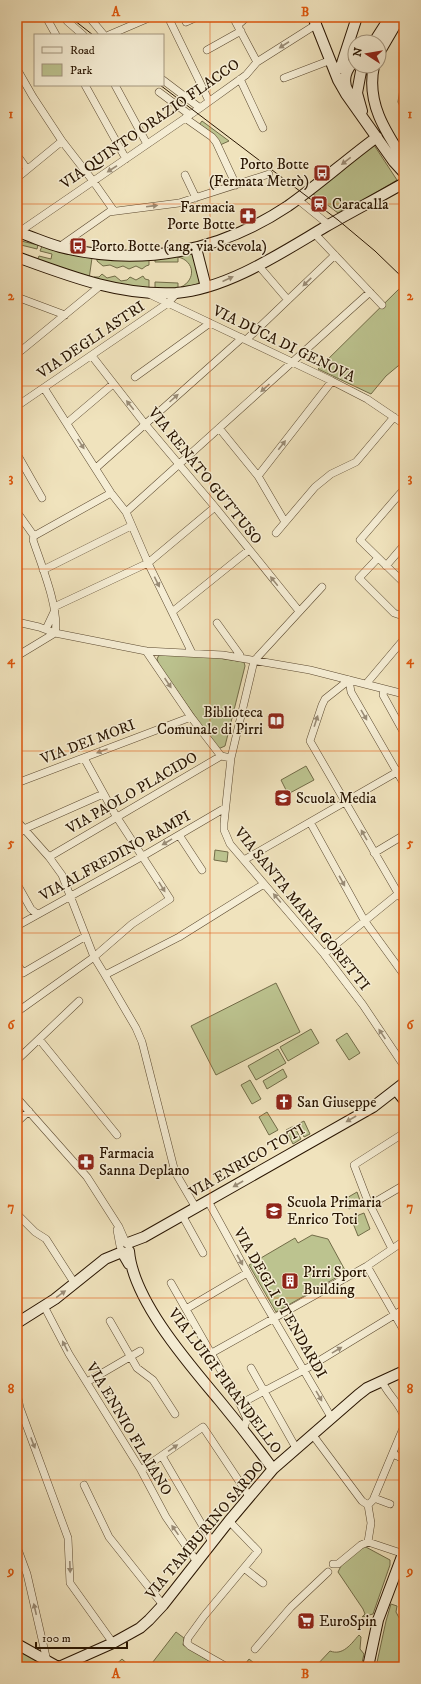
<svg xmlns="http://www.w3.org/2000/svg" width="421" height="1684" font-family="'IM FELL DW Pica',serif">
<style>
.green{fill:#bcc38f;stroke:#726c48}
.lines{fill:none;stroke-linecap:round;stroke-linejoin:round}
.street-casing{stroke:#5a482f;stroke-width:8}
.secondary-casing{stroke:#281400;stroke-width:12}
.street{stroke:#f5edd4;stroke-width:7}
.secondary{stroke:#f5edd4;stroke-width:10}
.tram{stroke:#281400;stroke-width:1}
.oneway{fill:#998b75}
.grid{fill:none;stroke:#de560b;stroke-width:1;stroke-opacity:0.55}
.labels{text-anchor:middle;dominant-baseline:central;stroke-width:3;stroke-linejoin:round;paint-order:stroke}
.street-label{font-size:15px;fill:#281400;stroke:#f5edd4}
.poi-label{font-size:15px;fill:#281400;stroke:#f5edd4;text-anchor:start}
.neatline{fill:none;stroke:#de560b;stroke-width:1.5}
.grid-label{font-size:13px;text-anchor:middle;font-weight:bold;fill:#de560b}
</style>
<rect width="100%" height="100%" fill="#f0e3bd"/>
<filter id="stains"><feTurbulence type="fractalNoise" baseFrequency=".005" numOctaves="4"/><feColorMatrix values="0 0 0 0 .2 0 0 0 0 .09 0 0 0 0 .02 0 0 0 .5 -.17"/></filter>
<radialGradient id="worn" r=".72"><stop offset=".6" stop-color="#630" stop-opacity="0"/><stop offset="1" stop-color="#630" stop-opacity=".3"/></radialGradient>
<path class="green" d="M404 62V115L398 102Z
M202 121 229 141 220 145 199 125Z
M374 145 397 180 345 211 344 209 338 213 313 194 318 190 317 189Z
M17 240 38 245 37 249 17 244Z
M42 246 69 254 92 258 89 279 37 261 39 256 51 259 52 254 40 251Z
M192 253 201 282 195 285 181 287C196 280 195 261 178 257V262H155V259Z
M97 258 149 259V265L146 266 142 269 136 266 129 269 123 266 117 268 110 265 103 266 97 261Z
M102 274 107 278 115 276 121 281 127 280 130 277 136 280 143 276 145 279 149 280V289L94 282V277H99Z
M155 282 178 283V288L155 289Z
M403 285 404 286V361L386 376 371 394 318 369Z
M159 655 205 656 244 662 245 666 225 746 218 749 159 665 157 659Z
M306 766 314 780 288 794 281 780Z
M215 850 228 852 227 862 214 860Z
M276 983 300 1032 216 1075 191 1026Z
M311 1029 319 1043 288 1061 280 1047Z
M347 1033 360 1053 349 1060 336 1040Z
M278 1049 286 1063 256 1080 248 1066Z
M283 1069 287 1077 267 1089 263 1081Z
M250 1080 261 1099 252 1104 241 1085Z
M267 1112 278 1130 269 1135 259 1117Z
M304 1121 310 1134 304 1137 298 1124Z
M294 1126 301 1139 293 1144 286 1130Z
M357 1192 361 1203 349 1209 345 1199Z
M364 1213 370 1229 358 1236 351 1218Z
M312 1235 328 1239 346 1272 276 1312 249 1265 295 1238 298 1243Z
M364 1546 390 1560V1565L373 1614 362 1617 365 1614 363 1609 338 1572 343 1562Z
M391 1604 397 1606 396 1612 404 1627V1667H376L386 1621Z
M176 1632 184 1638 183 1645 219 1667H149Z
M359 1635 361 1637 360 1649 364 1654 361 1667H315L330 1651C343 1656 351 1644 359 1635Z
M17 1648 46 1665V1667H17Z
M122 1659 131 1667H113Z
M249 1659 259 1667H243Z"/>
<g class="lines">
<g class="street-casing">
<path id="street" d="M46 17 56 35
M89 17 104 35
M168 17 209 101
M233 17 257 62
M67 21 83 35
M186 22 197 17
M238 25 247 17
M109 35 151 17
M347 47 355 54
M207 50 241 31
M17 69 33 97 62 141 93 181 114 211
M284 78 331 60
M240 79 263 128
M163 80 200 108
M85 85 126 159
M115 85 147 144
M159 92 190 115
M185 118 212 137 216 142 236 185
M17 155 27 169
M185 175 196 198
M17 178 62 141
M297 199 329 225
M19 232 200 108 246 75 257 62 317 24
M314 233 382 305
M59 247 109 212 179 203 269 174
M258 265 288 300
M150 294 151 295 332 381 367 399 404 424
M17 297 65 315
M246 340 335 255
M17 354 100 286
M92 356 145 424 215 507 299 611
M135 377 210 323
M44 388 111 493 126 512 148 563 192 653
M17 406 168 303 177 293
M67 423 113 384
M219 428 258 476 285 522
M17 454 42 498
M96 468 242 338
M258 476 332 381
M404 489 360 540 404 583
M17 512 34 536
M126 512 370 292
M276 533 315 487 331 474 356 462 394 417
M34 536 33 540C41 564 60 610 55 633
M34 536 111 493
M378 558 359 578 394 613 400 615 404 612
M386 566 404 545
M43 570 131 526
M322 587 254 661 231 758 224 823V830L230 844 324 954 363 1005 404 1066
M54 607 148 563 215 507
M172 612 249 550
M17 622 39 627 55 633 146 651 223 655 310 670 404 694
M217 623 240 655V658
M46 629 54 612
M146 651 191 717 221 756
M17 656 55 633
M349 680 325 699 322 705 310 741 398 893 404 901
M349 680 351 692 404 784
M366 684 404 639
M384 689 383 695 404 733
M17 783 191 717
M17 821 49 857 62 875 94 957 105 975
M310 822 364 920 404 975
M17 835 24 829 103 794
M179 835 202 870
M374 853 404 835
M49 857 221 756 231 758
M244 860 404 768
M17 884 31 909 37 914
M17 926 143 856 225 808
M324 954 404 889
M17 964 23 973 86 936
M17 1012 94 957 132 924 170 899 116 816 84 758
M39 1039 117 1135
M17 1060 79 1001
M17 1098 87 1177 119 1227 126 1243
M17 1122 29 1111
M208 1201 254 1285 331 1417
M370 1205 404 1185
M196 1208 175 1172 142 1042 136 1028 105 975 179 937 264 884
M17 1214 35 1232 46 1239 75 1284
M182 1215 203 1253
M117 1230 120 1246
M392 1249 367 1199 354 1165 404 1133
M367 1266 404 1331
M171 1283 240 1404 247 1419 243 1430
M44 1306 69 1354 141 1470 166 1517 197 1562
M186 1309 247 1273
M110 1321 137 1368 153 1380 175 1414
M210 1354 367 1266 404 1241
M251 1368 296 1448
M382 1381C387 1394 400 1403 404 1417
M87 1382 140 1351
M17 1393 20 1408 68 1538 70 1583 113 1643
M240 1404 304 1370 404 1309
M312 1434 362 1501 368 1505
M393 1454 404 1459
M162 1456 212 1542
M141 1470 203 1427 249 1496
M84 1485 109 1537 163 1605
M374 1498 390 1504
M368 1505 373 1500 404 1426
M368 1505 371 1523 368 1542
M17 1547 27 1574 47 1661
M333 1564H338L361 1545 368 1542 404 1554
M244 1568 263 1583
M255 1649 291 1607 328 1572
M227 1667 190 1646 187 1643 188 1638 204 1616 258 1551 229 1521"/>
</g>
<g class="secondary-casing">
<path id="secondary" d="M313 17 338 80 346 94 394 162 404 173
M374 42 390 17
M379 53 400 17
M374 66C366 102 385 131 404 160
M334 69 340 68 342 63 357 17
M348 91C342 81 346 68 355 61
M362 111 357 93 362 66
M17 232C31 236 45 243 60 247 141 267 219 252 288 206 318 185 347 159 377 137
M196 248 206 287
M17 257C69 276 120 296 176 293 227 289 281 253 325 227 351 212 378 198 404 183
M396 1090 404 1100
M128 1243 144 1237 373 1107 404 1083
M129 1251C133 1300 188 1363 219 1400 238 1423 256 1446 273 1469
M17 1323 55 1299 105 1259 122 1252 129 1264
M17 1644 58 1667
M59 1667 113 1643 140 1628 149 1620 163 1605 229 1521 273 1469 358 1395 367 1388 404 1371
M368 1667 378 1620 404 1551"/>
</g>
<use href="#street" class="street"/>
<use href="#secondary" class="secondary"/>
<path class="tram" d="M70 17 93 35
M160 85 338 220 375 251 404 279"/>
</g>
<defs><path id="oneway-solid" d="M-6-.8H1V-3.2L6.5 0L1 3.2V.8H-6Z"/></defs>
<g class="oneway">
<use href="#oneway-solid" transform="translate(284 45) rotate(147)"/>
<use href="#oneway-solid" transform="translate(346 161) rotate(142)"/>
<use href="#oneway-solid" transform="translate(112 169) rotate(147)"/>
<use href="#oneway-solid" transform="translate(152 206) rotate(-7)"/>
<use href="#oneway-solid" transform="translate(228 279) rotate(-24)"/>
<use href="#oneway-solid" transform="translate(307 282) rotate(136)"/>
<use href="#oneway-solid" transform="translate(265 388) rotate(138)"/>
<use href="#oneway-solid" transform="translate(174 398) rotate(-42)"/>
<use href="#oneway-solid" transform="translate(130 405) rotate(-129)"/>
<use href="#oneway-solid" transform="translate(81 444) rotate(57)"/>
<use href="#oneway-solid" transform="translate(282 445) rotate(-52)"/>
<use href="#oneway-solid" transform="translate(274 581) rotate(-129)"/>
<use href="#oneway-solid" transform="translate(157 582) rotate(64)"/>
<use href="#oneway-solid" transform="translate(168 683) rotate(56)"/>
<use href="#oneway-solid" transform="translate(364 715) rotate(60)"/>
<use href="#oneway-solid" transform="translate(316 721) rotate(-72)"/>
<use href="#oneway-solid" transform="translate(102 751) rotate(159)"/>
<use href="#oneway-solid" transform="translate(364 835) rotate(-120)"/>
<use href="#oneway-solid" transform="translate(167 842) rotate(149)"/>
<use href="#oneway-solid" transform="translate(342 881) rotate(61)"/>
<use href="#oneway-solid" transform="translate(162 887) rotate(58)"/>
<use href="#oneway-solid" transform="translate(277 898) rotate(-130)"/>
<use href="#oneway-solid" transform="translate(382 1034) rotate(-124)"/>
<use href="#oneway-solid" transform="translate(351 1119) rotate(150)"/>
<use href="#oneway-solid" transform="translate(238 1184) rotate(150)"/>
<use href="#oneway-solid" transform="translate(240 1260) rotate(61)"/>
<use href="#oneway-solid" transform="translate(61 1294) rotate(-36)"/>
<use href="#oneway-solid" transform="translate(65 1346) rotate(-117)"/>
<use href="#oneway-solid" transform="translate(337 1350) rotate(-31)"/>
<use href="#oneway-solid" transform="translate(319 1396) rotate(60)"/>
<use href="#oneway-solid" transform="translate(33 1443) rotate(69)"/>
<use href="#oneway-solid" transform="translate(173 1448) rotate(-35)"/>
<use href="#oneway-solid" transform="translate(175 1530) rotate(-125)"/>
<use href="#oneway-solid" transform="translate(70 1567) rotate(88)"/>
<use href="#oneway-solid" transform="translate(35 1609) rotate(-103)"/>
</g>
<path class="grid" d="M210 17V1667M17 204H404M17 386H404M17 569H404M17 751H404M17 933H404M17 1115H404M17 1298H404M17 1480H404"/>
<defs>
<g id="bus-square" transform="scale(0.9)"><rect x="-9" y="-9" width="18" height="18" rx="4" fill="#8f2418" stroke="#f5edd4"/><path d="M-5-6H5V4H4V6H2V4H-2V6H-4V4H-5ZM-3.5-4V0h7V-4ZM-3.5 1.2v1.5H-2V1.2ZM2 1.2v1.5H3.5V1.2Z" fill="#fff"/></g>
<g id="station-square" transform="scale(0.9)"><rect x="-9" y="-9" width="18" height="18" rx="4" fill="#8f2418" stroke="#f5edd4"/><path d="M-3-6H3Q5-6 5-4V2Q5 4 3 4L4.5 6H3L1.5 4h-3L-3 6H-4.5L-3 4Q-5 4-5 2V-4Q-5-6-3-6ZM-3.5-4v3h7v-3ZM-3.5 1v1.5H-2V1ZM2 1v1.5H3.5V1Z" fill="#fff"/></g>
<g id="pharmacy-square" transform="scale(0.9)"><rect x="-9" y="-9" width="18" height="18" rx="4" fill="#8f2418" stroke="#f5edd4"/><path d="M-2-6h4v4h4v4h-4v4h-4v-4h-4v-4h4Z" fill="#fff"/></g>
<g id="library-square" transform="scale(0.9)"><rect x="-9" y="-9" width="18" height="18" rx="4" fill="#8f2418" stroke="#f5edd4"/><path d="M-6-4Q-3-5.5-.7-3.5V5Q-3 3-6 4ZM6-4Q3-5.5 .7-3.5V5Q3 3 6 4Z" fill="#fff"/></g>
<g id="school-square" transform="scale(0.9)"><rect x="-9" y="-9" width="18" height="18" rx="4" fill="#8f2418" stroke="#f5edd4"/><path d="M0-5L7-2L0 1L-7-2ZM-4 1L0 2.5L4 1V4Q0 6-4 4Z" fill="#fff"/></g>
<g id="church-square" transform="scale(0.9)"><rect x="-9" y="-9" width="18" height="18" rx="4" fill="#8f2418" stroke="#f5edd4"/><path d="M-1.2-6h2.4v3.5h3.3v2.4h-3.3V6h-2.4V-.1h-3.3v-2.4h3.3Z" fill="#fff"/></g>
<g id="building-square" transform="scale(0.9)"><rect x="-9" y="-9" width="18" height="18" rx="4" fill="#8f2418" stroke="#f5edd4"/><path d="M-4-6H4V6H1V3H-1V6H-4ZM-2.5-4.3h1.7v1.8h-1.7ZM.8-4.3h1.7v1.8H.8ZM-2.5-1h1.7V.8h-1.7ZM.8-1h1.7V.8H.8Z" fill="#fff"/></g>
<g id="supermarket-square" transform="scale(0.9)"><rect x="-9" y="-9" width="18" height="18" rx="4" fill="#8f2418" stroke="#f5edd4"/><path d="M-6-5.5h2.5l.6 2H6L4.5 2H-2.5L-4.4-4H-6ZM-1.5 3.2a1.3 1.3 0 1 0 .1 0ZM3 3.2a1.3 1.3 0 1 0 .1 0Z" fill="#fff"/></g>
</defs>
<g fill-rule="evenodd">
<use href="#bus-square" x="322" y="173"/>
<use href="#station-square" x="319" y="204"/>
<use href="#pharmacy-square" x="248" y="216"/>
<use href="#bus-square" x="78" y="246"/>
<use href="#library-square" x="276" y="721"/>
<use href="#school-square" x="283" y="798"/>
<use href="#church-square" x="284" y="1102"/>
<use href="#pharmacy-square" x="86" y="1162"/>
<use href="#school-square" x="274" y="1211"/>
<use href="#building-square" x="290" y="1281"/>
<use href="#supermarket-square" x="306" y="1621"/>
</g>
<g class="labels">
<g class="street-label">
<text transform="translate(150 124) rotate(-35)">VIA QUINTO ORAZIO FLACCO</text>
<text transform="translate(91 340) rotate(-34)">VIA DEGLI ASTRI</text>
<text transform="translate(284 344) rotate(26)">VIA DUCA DI GENOVA</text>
<text transform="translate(205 476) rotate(51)">VIA RENATO GUTTUSO</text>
<text transform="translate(88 742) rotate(-21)">VIA DEI MORI</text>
<text transform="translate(132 793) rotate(-30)">VIA PAOLO PLACIDO</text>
<text transform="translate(115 856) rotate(-29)">VIA ALFREDINO RAMPI</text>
<text transform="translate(302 909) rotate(51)">VIA SANTA MARIA GORETTI</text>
<text transform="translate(247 1161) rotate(-30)">VIA ENRICO TOTI</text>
<text transform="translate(280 1303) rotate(60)">VIA DEGLI STENDARDI</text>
<text transform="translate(225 1381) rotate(53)">VIA LUIGI PIRANDELLO</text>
<text transform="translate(129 1429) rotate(59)">VIA ENNIO FLAIANO</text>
<text transform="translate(205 1530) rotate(-50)">VIA TAMBURINO SARDO</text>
</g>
<g class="poi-label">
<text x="309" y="164" text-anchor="end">Porto Botte<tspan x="309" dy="17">(Fermata Metrò)</tspan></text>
<text x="332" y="204">Caracalla</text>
<text x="235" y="207" text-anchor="end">Farmacia<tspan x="235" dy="17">Porte Botte</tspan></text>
<text x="91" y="246">Porto Botte (ang. via Scevola)</text>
<text x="263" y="712" text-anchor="end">Biblioteca<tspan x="263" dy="17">Comunale di Pirri</tspan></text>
<text x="296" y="798">Scuola Media</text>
<text x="297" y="1102">San Giuseppe</text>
<text x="99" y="1153">Farmacia<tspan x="99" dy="17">Sanna Deplano</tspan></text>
<text x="287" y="1202">Scuola Primaria<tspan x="287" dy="17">Enrico Toti</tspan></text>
<text x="303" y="1272">Pirri Sport<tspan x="303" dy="17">Building</tspan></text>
<text x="319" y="1621">EuroSpin</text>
</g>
</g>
<rect width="421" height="1684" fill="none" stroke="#f0e3bd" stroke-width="44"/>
<rect x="34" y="34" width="130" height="52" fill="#f5edd4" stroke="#a3967f"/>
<rect x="42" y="47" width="20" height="6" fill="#f5edd4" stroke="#a3967f"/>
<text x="70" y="54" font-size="12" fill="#281400">Road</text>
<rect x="42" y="64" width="20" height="12" fill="#bcc38f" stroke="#a3967f"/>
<text x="70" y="74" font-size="12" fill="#281400">Park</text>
<g transform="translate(367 54) rotate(282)"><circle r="19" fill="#f5edd4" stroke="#a3967f"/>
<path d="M0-3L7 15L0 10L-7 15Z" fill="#8f2418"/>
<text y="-6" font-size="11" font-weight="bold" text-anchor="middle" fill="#281400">N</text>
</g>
<path d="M36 1642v6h91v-6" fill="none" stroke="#281400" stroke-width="2"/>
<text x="42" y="1642" font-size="12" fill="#281400" stroke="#f5edd4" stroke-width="3" paint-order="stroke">100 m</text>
<rect x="22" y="22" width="377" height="1640" class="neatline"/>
<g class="grid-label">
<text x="116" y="16">A</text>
<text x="305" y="16">B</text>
<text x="11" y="118">1</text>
<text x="410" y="118">1</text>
<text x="11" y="300">2</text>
<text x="410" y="300">2</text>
<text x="11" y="482">3</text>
<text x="410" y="482">3</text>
<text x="11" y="664">4</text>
<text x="410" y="664">4</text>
<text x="11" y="847">5</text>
<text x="410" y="847">5</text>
<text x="11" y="1029">6</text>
<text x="410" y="1029">6</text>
<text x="11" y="1211">7</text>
<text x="410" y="1211">7</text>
<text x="11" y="1393">8</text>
<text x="410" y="1393">8</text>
<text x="11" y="1575">9</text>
<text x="410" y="1575">9</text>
<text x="116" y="1678">A</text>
<text x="305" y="1678">B</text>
</g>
<rect width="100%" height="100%" filter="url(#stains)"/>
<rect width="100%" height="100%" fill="url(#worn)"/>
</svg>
